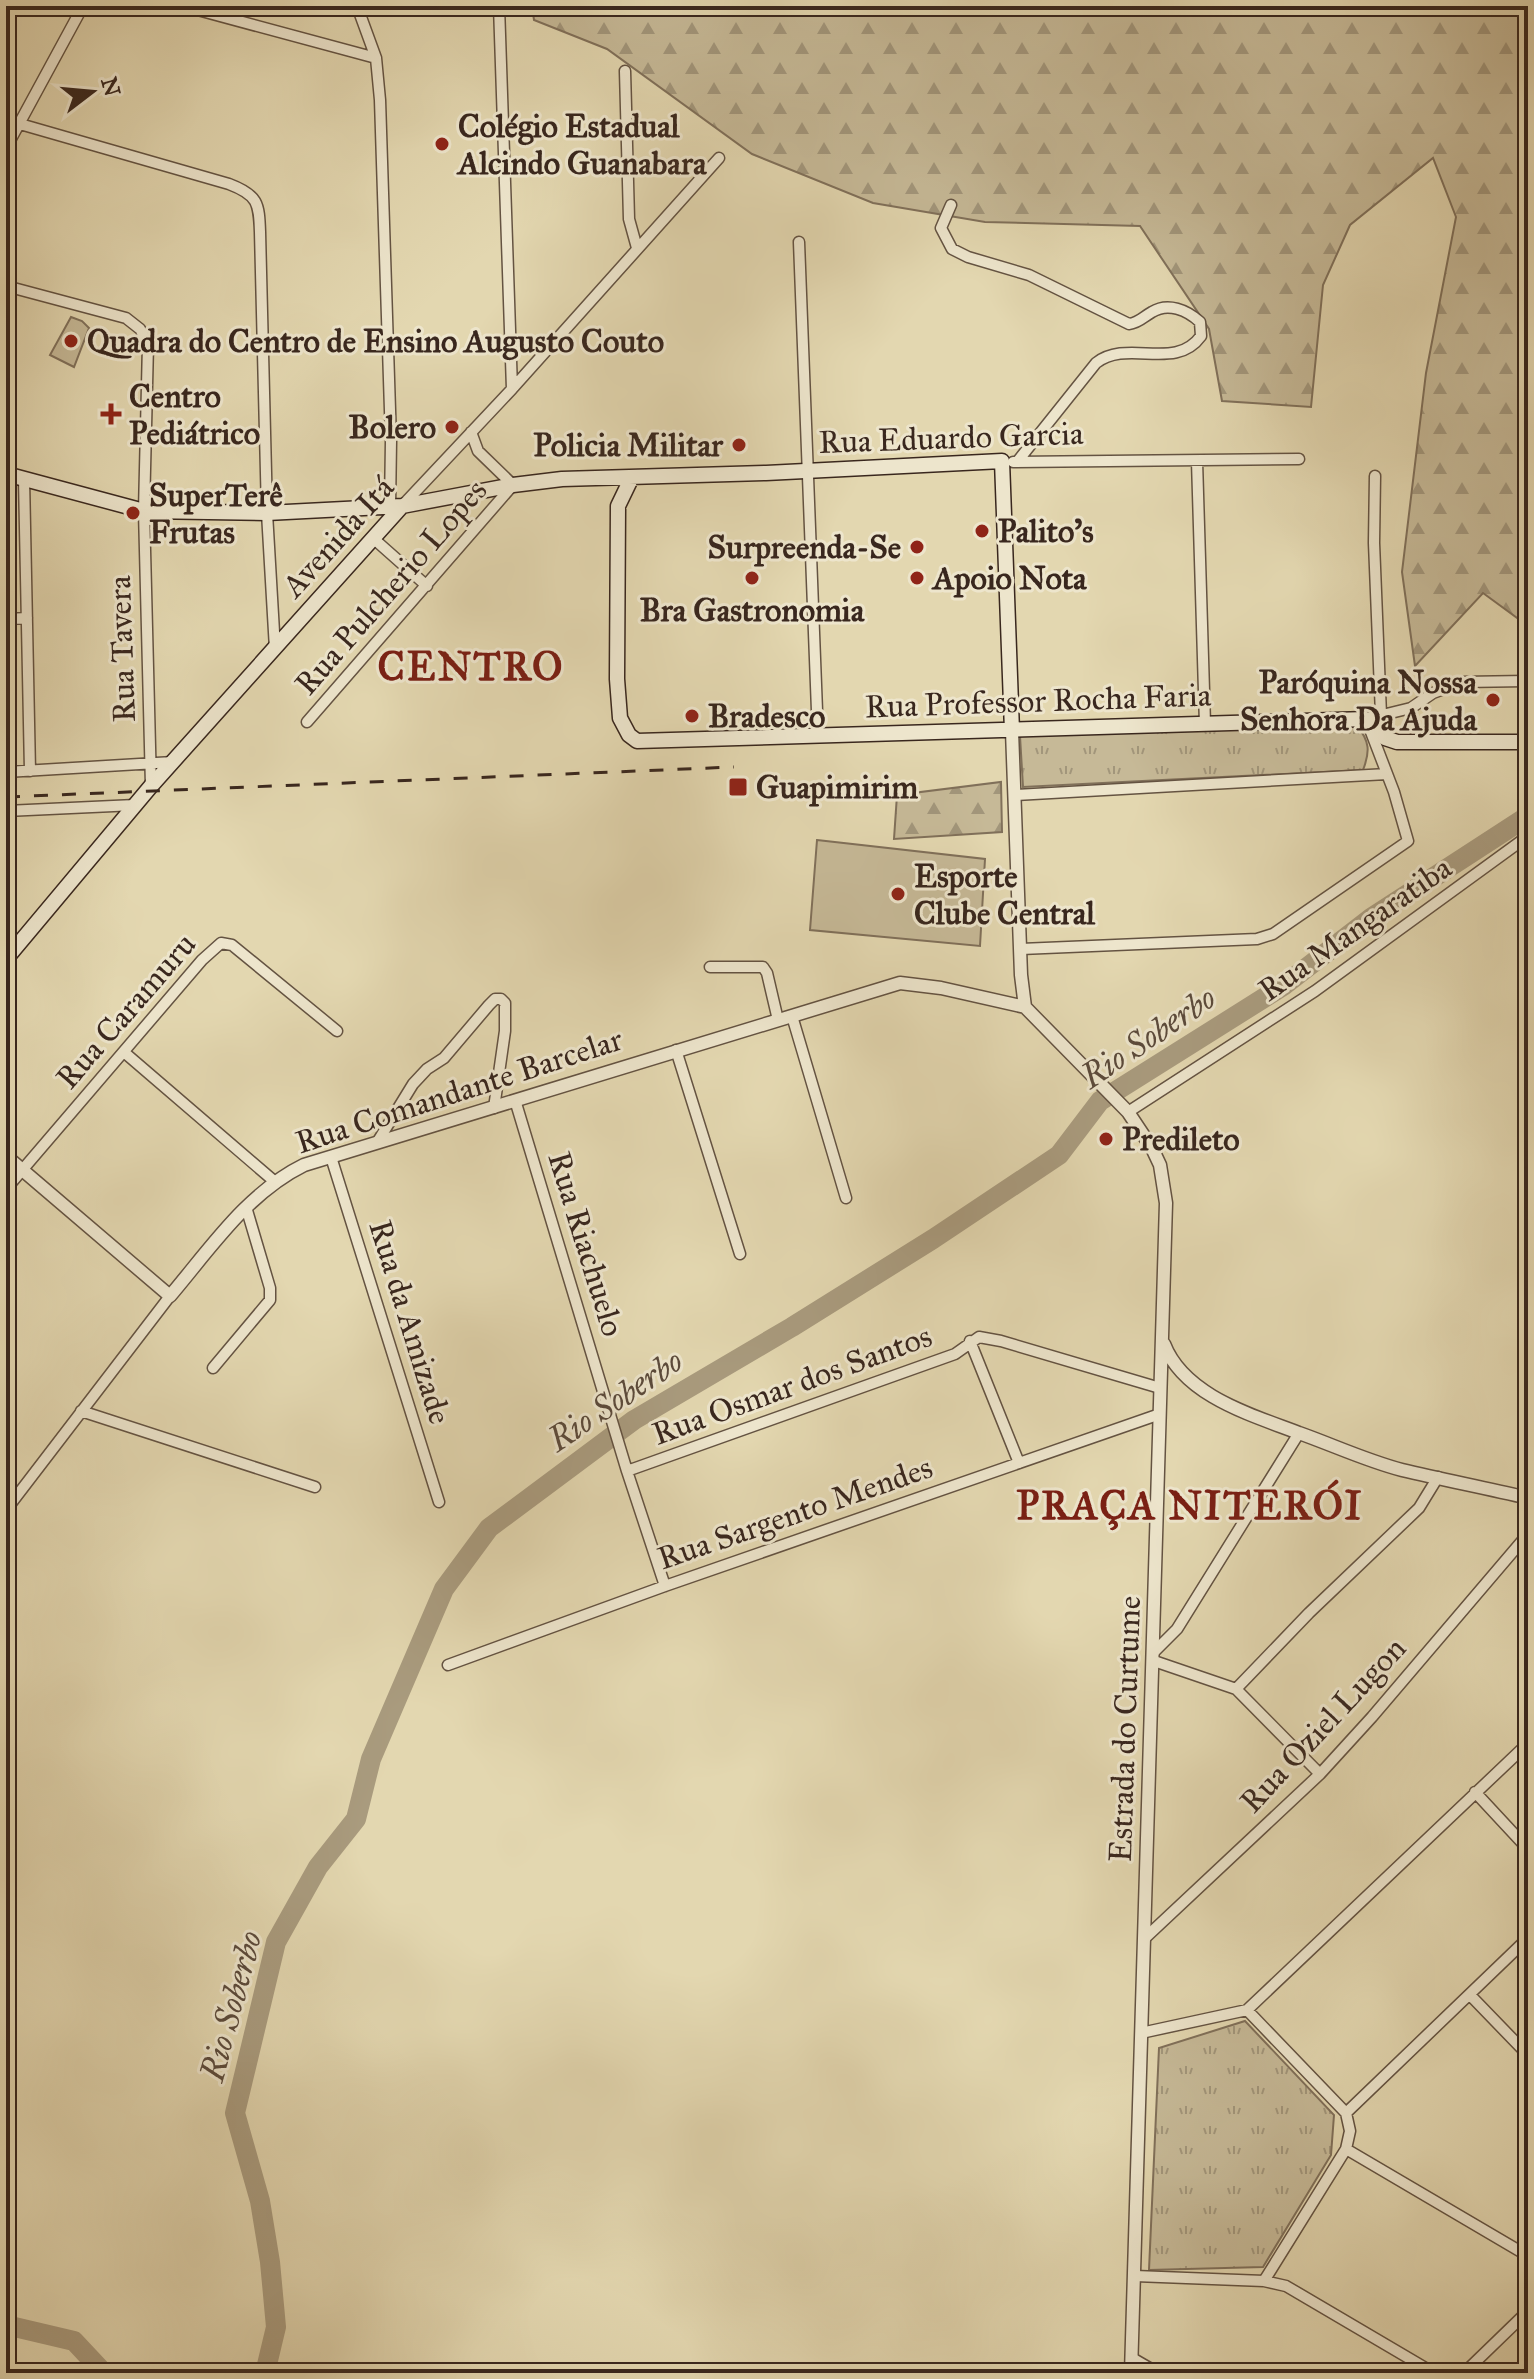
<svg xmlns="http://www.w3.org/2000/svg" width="1534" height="2379" font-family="'IM FELL Great Primer',serif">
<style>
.grass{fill:url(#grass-tufts);stroke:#80705a;stroke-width:2}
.forest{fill:url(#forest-firs);stroke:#80705a;stroke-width:2}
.pitch{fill:#c6b997;stroke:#80705a;stroke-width:2}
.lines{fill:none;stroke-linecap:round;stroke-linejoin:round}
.river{stroke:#a99b7e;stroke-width:20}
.minor-casing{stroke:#645342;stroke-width:13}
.tertiary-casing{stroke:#645342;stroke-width:15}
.secondary-casing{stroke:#39271e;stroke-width:17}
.minor{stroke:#ede5cc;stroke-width:10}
.tertiary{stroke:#ede5cc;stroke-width:12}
.secondary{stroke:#ede5cc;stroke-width:14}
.rail{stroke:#39271e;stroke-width:3;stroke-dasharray:14 14;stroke-linecap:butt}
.poi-dot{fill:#8f2418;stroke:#ede5cc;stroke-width:3}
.labels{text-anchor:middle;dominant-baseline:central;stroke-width:6;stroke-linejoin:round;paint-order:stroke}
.poi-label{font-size:32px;font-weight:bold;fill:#39271e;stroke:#ede5cc;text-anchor:start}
.street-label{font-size:32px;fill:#39271e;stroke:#ede5cc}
.water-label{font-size:34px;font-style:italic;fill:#5b4a3b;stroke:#ede5cc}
.district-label{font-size:40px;font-weight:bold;letter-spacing:2px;fill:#7a1f14;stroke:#ede5cc}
</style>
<defs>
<pattern id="grass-tufts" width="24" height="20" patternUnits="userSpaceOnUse" patternTransform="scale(2)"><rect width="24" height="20" fill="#c6b997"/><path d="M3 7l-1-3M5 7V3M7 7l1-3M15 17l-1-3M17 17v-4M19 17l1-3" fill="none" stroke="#a2967b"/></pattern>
<pattern id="forest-firs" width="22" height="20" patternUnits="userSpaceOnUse" patternTransform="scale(2)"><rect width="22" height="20" fill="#c6b997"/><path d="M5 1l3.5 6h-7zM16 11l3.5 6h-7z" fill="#a2967b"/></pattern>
</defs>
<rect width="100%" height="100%" fill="#e3d7b0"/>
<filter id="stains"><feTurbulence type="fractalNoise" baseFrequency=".0025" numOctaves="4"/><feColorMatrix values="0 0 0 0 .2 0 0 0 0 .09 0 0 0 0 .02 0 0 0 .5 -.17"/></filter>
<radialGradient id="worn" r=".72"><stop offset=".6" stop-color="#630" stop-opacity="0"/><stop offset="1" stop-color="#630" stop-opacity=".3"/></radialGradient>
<path class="grass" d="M1357 726C1370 741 1370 752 1363 770L1023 787 1020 736Z
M1245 2021 1334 2115 1331 2155 1263 2267 1149 2270 1159 2048Z"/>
<path class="forest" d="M532 6H1528V626L1483 593 1415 666 1402 572 1426 373 1456 217 1433 158 1350 225 1323 285 1311 407 1222 401 1209 329 1140 226 985 222 873 203 752 154 607 49 534 20Z
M1001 782 1002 832 894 839 897 795Z"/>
<path class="pitch" d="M71 317 82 321 89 328 74 367 50 355Z
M817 840 985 859 980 946 810 930Z"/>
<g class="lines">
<path class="river" d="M6 2325 74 2341 104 2373
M265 2373 276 2327 270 2262 260 2201 235 2113 276 1942 318 1867 356 1819 371 1759 444 1589 489 1528 634 1420 792 1327 933 1239 1059 1155 1100 1101 1283 986 1371 918 1528 816"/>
<g class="minor-casing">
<path id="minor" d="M183 6 376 58
M357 6 376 58 380 100 391 441 390 507
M499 6 512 389
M625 71 629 219 637 248
M6 120 229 184C258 195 259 203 260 232L267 513 275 649
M6 148 83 6
M951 205 941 228 952 249 968 257 1029 275 1129 324C1139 323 1143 317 1152 312 1168 302 1187 310 1200 322L1201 336C1175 372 1128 338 1096 363L1017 462
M799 242 818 737
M6 286 126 318 140 329 148 344 144 511 151 786
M1197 461 1205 724
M1013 462 1299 459
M1375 476 1374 543 1381 715
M24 479 30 771
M402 506 512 389 719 158
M374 539 427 586
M6 619 27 618
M307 722 513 485 478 451 471 432
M6 772 173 762
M1014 795 1387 774
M6 811 135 805
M1021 949 1257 939 1273 934 1408 841 1394 792 1366 719 1411 708 1433 693 1463 682 1528 681
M710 967H763L767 973 778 1020
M792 1016 846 1198
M676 1050 740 1254
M125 1053 274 1181
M515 1100 627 1471 665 1586
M1128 1112 1315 991 1528 836
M378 1141 413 1084 427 1069 444 1058 489 1005 495 999H501L505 1003V1031L494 1108
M331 1157 439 1502
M6 1189 202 960 221 943 232 945 337 1031
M970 1341 1019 1463
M213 1368 270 1300V1288L246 1207
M81 1411 315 1487
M627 1471 955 1354 979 1337 1001 1341 1160 1388
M6 1510 170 1296
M1154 1652 1177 1629 1299 1433
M1154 1661 1236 1689 1320 1774
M448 1665 665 1586 1160 1414
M1236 1689 1309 1613 1419 1508 1438 1477
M1475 1792 1528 1849
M1144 1939 1320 1774 1372 1717 1528 1534
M1470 1995 1528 2055
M1247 2010 1346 2113 1350 2131 1346 2149 1528 2256
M1141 2033 1247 2010 1522 1749
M1346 2113 1528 1938
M1135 2276 1264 2281 1286 2286 1434 2373
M1264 2281 1346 2149
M1132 2358 1158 2373
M1464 2373 1528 2311"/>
</g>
<g class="tertiary-casing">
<path id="tertiary" d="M1012 731 1021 975 1025 1007 1128 1112 1152 1148 1160 1165 1166 1203 1131 2373
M6 1156 170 1296C210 1249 247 1193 304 1165L900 983 941 988 1025 1007
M1164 1344C1184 1396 1252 1415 1299 1433 1333 1445 1367 1461 1402 1470 1444 1480 1486 1488 1528 1498"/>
</g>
<g class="secondary-casing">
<path id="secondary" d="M6 474 144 511 267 513 402 506 513 485 562 479 766 473 1002 461 1012 731
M632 477 618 506 617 679 620 718 629 735 637 741 1366 719 1385 738 1397 742H1528
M6 959 151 786 402 506"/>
</g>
<use href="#minor" class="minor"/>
<use href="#tertiary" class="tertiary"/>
<use href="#secondary" class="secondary"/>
<path class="rail" d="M6 797 734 767"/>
</g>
<g class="poi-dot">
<circle cx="442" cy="144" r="8"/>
<circle cx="71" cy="341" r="8"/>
<path d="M107 402h8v8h8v8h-8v8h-8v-8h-8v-8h8z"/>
<circle cx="452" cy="427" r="8"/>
<circle cx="739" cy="445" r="8"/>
<circle cx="133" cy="513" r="8"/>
<circle cx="982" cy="531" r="8"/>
<circle cx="917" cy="547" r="8"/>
<circle cx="752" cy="578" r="8"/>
<circle cx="917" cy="578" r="8"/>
<circle cx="1493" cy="700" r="8"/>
<circle cx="692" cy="716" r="8"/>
<rect x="728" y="777" width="20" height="20" rx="4"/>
<circle cx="898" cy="894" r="8"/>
<circle cx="1106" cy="1139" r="8"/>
</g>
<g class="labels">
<g class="poi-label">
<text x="458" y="126">Colégio Estadual<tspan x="458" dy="37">Alcindo Guanabara</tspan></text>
<text x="87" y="341">Quadra do Centro de Ensino Augusto Couto</text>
<text x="129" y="396">Centro<tspan x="129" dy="37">Pediátrico</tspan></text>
<text x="436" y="427" text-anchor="end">Bolero</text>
<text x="723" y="445" text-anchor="end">Policia Militar</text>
<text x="149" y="495">SuperTerê<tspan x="149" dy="37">Frutas</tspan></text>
<text x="998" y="531">Palito's</text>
<text x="901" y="547" text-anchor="end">Surpreenda-Se</text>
<text x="933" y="578">Apoio Nota</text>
<text x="752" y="610" text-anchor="middle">Bra Gastronomia</text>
<text x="1477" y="682" text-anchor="end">Paróquina Nossa<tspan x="1477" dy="37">Senhora Da Ajuda</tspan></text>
<text x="708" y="716">Bradesco</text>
<text x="756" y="787">Guapimirim</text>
<text x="914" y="876">Esporte<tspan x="914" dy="37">Clube Central</tspan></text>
<text x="1122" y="1139">Predileto</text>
</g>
<g class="street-label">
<text transform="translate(951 438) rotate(-2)">Rua Eduardo Garcia</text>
<text transform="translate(338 537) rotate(-48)">Avenida Itá</text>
<text transform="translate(391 587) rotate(-49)">Rua Pulcherio Lopes</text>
<text transform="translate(122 649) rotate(-92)">Rua Tavera</text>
<text transform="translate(1038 701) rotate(-2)">Rua Professor Rocha Faria</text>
<text transform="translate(1355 929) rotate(-35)">Rua Mangaratiba</text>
<text transform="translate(126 1011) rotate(-49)">Rua Caramuru</text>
<text transform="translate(459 1091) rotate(-18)">Rua Comandante Barcelar</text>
<text transform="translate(586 1244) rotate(73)">Rua Riachuelo</text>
<text transform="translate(410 1322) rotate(73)">Rua da Amizade</text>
<text transform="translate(792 1385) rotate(-20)">Rua Osmar dos Santos</text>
<text transform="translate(795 1513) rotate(-19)">Rua Sargento Mendes</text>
<text transform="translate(1323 1725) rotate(-47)">Rua Oziel Lugon</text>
<text transform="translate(1125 1729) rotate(-88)">Estrada do Curtume</text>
</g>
<g class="water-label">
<text transform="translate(1148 1037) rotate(-34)">Rio Soberbo</text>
<text transform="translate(615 1400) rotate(-34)">Rio Soberbo</text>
<text transform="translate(231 2006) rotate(-75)">Rio Soberbo</text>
</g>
<g class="district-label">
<text x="471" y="666">CENTRO</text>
<text x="1190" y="1505">PRAÇA NITERÓI</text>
</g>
</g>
<rect width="1534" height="2379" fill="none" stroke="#e3d7b0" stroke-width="32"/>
<rect x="8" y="8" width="1518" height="2363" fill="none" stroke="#39271e" stroke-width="4"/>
<rect x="16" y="16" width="1502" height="2347" fill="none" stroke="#39271e" stroke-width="2"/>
<g transform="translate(92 92) rotate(74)" stroke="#ede5cc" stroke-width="6" paint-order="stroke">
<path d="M0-6L14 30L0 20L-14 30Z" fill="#39271e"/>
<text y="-12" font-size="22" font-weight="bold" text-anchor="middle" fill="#39271e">N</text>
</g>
<rect width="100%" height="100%" filter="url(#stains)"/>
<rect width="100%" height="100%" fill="url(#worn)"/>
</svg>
